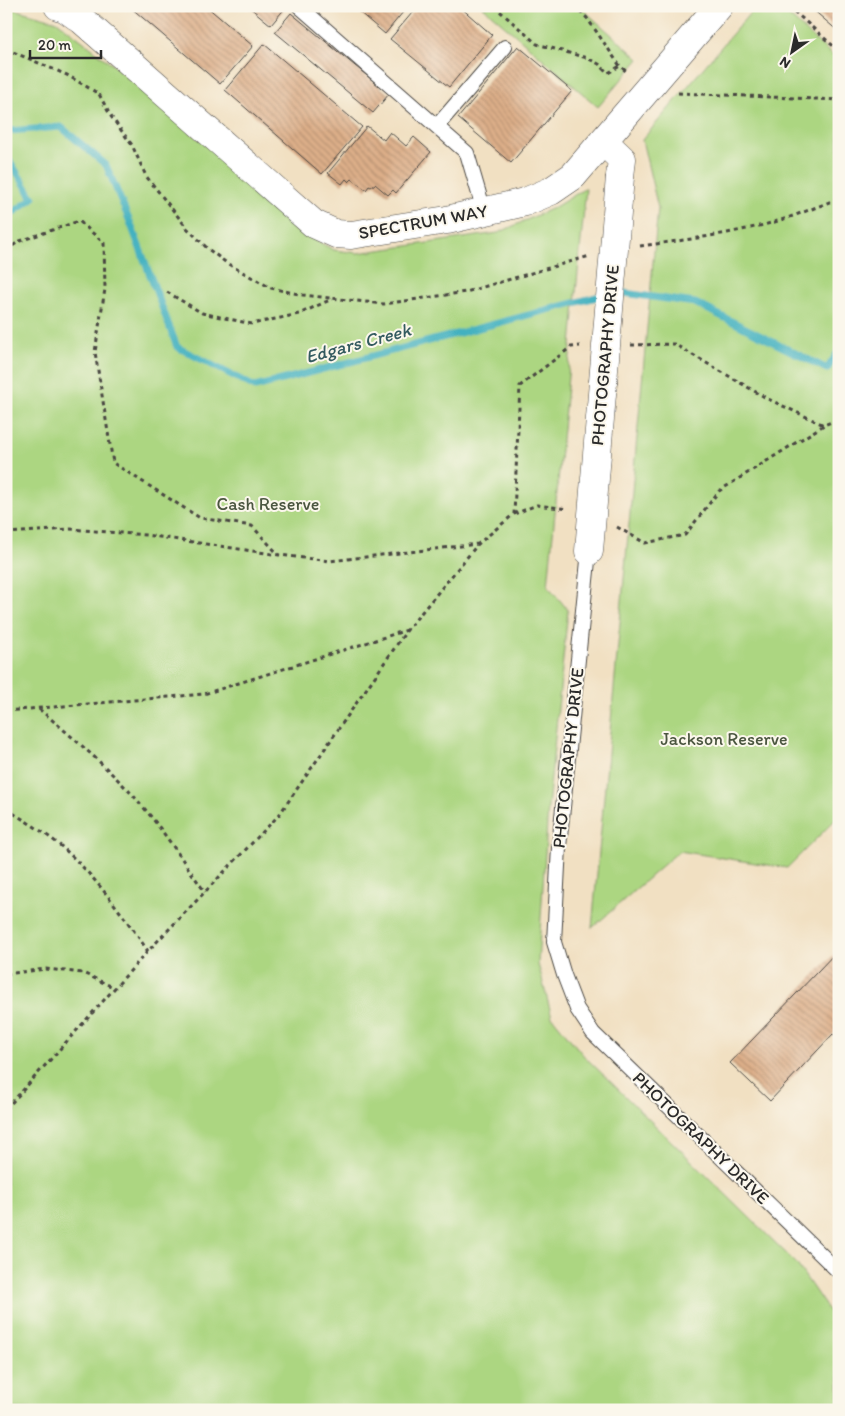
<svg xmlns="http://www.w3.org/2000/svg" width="845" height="1416" font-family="Itim,sans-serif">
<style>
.green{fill:#acd681;stroke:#6c8056}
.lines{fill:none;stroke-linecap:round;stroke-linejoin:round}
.stream{stroke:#43b1c0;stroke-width:7}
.building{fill:url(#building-back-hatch)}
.lane-casing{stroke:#494642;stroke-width:16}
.street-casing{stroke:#494642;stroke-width:29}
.path{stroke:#494642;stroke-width:3;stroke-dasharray:4 4;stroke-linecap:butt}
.lane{stroke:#fff;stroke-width:14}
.street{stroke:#fff;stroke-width:28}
.street-bridge-casing{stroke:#494642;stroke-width:29;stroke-linecap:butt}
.street-bridge{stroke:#fff;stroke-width:28}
.labels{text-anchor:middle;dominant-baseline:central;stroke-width:4;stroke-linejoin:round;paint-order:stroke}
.street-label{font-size:18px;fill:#2b2b2b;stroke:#fbf7ec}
.park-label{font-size:18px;fill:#4b5640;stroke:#fbf7ec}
.water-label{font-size:19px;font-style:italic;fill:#335a5f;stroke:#fbf7ec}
</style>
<defs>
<pattern id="building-back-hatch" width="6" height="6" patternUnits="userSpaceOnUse" patternTransform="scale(1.25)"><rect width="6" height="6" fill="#ddaf89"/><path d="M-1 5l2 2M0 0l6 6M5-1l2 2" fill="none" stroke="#b38f70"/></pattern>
</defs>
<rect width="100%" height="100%" fill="#fbf7ec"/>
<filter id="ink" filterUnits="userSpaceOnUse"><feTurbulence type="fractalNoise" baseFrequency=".02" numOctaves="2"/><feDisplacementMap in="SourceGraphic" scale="10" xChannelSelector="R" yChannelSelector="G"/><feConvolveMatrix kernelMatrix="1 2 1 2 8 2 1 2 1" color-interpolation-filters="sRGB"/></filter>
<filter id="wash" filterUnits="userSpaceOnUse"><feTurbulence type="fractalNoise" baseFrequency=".0096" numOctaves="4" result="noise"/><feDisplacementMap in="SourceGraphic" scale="20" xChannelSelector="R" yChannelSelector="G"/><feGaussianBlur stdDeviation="1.12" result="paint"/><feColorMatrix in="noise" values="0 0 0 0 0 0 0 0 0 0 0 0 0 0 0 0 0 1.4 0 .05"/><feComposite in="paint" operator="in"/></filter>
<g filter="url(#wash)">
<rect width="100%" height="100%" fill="#f1e0c2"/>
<path class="green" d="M482 6H579L639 59 598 107Z
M756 6H778L839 61V816L787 868 679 851 592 928 658 208 642 140Z
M6 7 57 21 113 65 315 240 334 250 358 253 498 233 555 207 586 188 548 586 568 610 548 807 538 964 552 1017 584 1056 796 1263 839 1326V1410L6 1409Z"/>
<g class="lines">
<path class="stream" d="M6 137 8 131 61 127 106 165 130 222 177 347 255 387 604 295
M6 155 33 198 6 218
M617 292 695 303 827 369 839 351"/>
</g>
<g id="blocks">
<path class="building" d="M129 6H206L253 46 220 84Z
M248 6H285L286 7 271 25Z
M352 6H408L385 34Z
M418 6H459L492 35 449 87 390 39Z
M809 6H839V32L818 14Z
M291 13 389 94 373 113 275 32Z
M264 44 362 127 322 174 225 90Z
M518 46 572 91 511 163 458 118Z
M367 126 384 140 390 132 406 146 414 137 431 152 396 193 393 190 388 195 375 184 371 187 369 186 366 190 352 179 349 182 346 179 342 184 328 173Z
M839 949V1039L833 1034 770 1101 730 1063Z"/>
</g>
</g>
<g filter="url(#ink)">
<use href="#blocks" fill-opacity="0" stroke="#494642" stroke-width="1"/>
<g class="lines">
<g class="lane-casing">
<path id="lane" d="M299 6 467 153 484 211
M437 126 505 47
M589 551 559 847 554 942 564 975 577 1009 593 1033 839 1272"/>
</g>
<g class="street-casing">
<path id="street" d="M58 6 65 8 82 20 314 224 336 234 351 235 447 220 525 202 551 191 573 176 719 6
M603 141 622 159 620 177
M589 551 603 382"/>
</g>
<path class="path" d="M494 6 537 44 587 58 599 64 608 73 620 66
M573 6 587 18 620 66 628 73
M788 6 839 51
M6 49 67 75 99 94 110 115 132 145 146 176 187 228 208 249 228 264 271 288 303 295 384 304 466 292 590 256
M678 93 839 100
M640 246C678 241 717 236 755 227 783 221 812 209 839 198
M6 250 20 241 79 221 104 243 105 289 95 352 113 463 200 518 252 526 279 555
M167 292 202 313 252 324 299 314 332 299
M631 345 674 344 768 399 824 425 839 419
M514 514 537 505 567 509
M617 527 645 543 685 535 719 491 824 425
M6 533 70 529 146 535 279 555 330 561 478 544
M39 709C69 734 99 760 127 789 157 820 180 857 205 892
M6 711 204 694 407 630
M6 809C26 821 46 833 63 848 96 877 123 915 148 951
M6 974 46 969 83 973 115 988
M6 1109 148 951 279 815 407 630 478 544 514 514 520 386 571 347 580 346"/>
<use href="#lane" class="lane"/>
<use href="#street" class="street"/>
<g class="street-bridge-casing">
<path id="street-bridge" d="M603 382 620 177"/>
</g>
<use href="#street-bridge" class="street-bridge"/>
</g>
</g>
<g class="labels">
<g class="street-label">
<text transform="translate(423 222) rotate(-10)">SPECTRUM WAY</text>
<text transform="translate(605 355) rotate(-85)">PHOTOGRAPHY DRIVE</text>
<text transform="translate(568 758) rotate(-84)">PHOTOGRAPHY DRIVE</text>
<text transform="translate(701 1138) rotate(44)">PHOTOGRAPHY DRIVE</text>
</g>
<g class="park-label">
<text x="268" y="504">Cash Reserve</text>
<text x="724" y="739">Jackson Reserve</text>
</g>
<g class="water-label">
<text transform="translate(358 343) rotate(-15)">Edgars Creek</text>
</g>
</g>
<rect width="845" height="1416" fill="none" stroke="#fbf7ec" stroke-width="25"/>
<g transform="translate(792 52) rotate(213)" stroke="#fbf7ec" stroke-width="4" paint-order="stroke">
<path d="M0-4L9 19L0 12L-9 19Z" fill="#2b2b2b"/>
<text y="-8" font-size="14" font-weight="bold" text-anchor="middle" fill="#2b2b2b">N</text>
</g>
<path d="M30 50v8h71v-8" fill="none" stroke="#2b2b2b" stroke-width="2.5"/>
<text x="38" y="50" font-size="15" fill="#2b2b2b" stroke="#fbf7ec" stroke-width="4" paint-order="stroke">20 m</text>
</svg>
